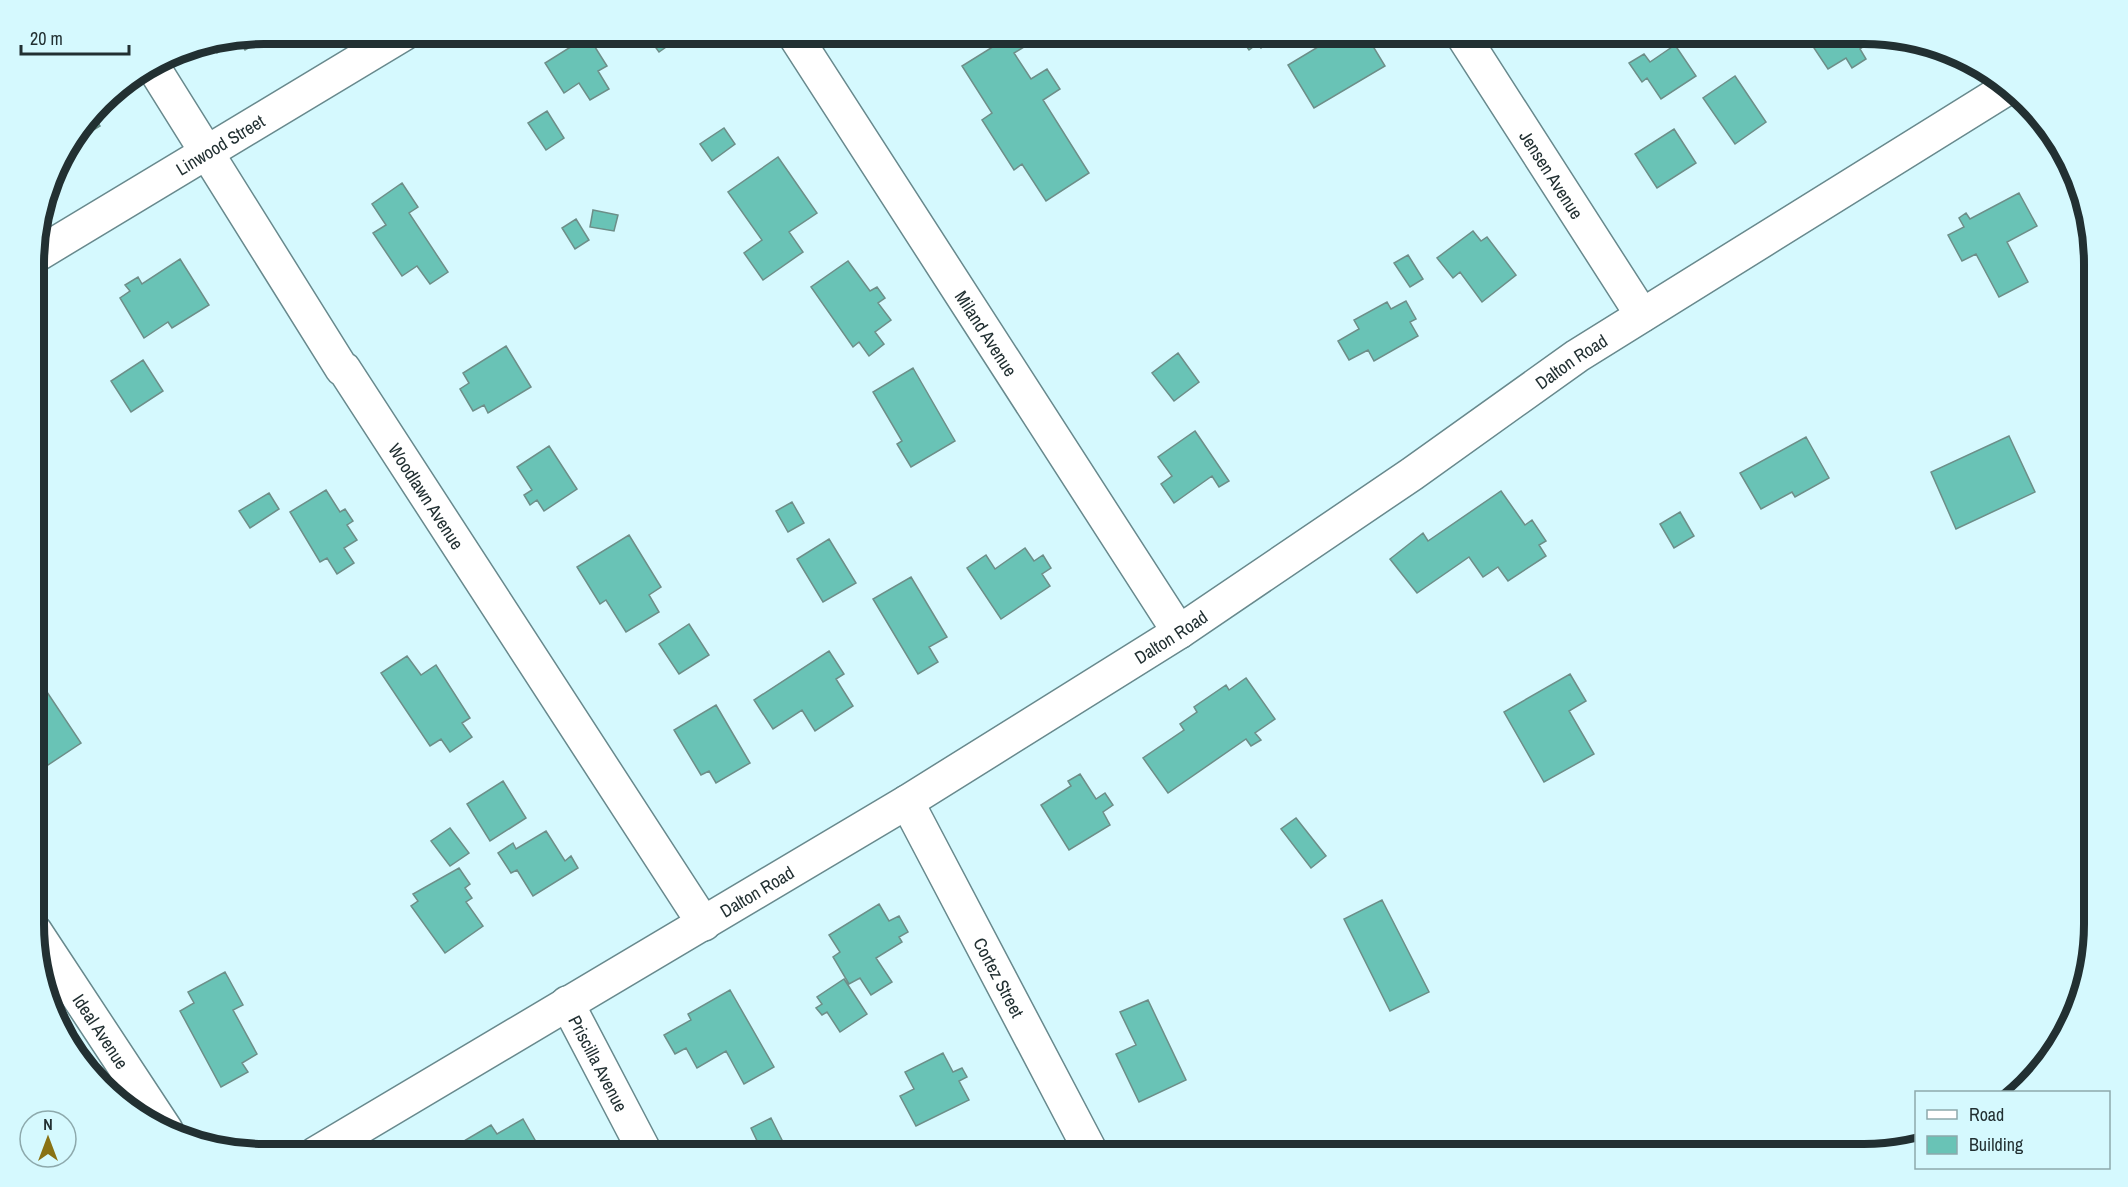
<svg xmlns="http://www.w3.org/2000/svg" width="2128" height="1187" font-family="'Archivo Narrow',sans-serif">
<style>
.building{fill:#69c3b6;stroke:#6d8e88;stroke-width:1.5}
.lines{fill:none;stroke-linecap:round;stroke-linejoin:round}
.minor-casing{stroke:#68898d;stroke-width:36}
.tertiary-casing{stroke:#68898d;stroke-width:36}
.minor{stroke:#fff;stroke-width:33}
.tertiary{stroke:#fff;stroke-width:33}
.labels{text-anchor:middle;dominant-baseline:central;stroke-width:6;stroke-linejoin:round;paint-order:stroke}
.street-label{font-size:18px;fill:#223032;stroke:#d5f9fe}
.rim{fill:none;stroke:#223032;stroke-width:8}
</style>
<rect width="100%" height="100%" fill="#d5f9fe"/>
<path class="building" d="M263 33 266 38 245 50 239 40 217 53 211 43Z
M645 33H686L659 52Z
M1015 33 1024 47 1014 53 1031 79 1047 69 1060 89 1043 100 1089 173 1046 201 1022 164 1014 170 982 120 992 113 962 66Z
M1237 33H1282L1261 48 1257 44 1249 50Z
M1324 33H1365L1385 66 1314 108 1288 65 1328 41Z
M1586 33H1605L1592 42Z
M1804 33H1865L1881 35 1860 49 1866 59 1852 68 1846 58 1828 69Z
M588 36 607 66 598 71 609 89 590 100 579 83 564 93 545 63Z
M1675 45 1696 76 1661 99 1647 78 1642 82 1629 63 1644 54 1650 62Z
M1735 76 1766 122 1735 144 1703 98Z
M547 111 564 138 546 150 528 123Z
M93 115 100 126 77 140 75 137Z
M724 128 735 144 712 161 700 144Z
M1674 129 1696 163 1657 188 1635 154Z
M778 157 817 213 789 232 803 252 763 280 744 253 762 240 728 192Z
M402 183 418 207 409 213 448 272 430 284 417 266 402 276 373 233 386 225 372 204Z
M2019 193 2037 226 2007 242 2028 282 1999 297 1976 254 1962 261 1948 235 1964 227 1959 218 1966 213 1970 219Z
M593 210 618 215 614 231 590 227Z
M576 219 589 240 575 249 562 228Z
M1473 231 1481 241 1487 237 1516 275 1482 302 1460 272 1453 278 1437 258Z
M1408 255 1423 279 1410 287 1394 263Z
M180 259 209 305 172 328 168 322 144 338 120 298 130 291 125 285 138 277 142 284Z
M848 261 870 291 877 287 885 298 878 303 891 320 875 332 884 344 869 356 859 342 853 347 811 287Z
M1406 301 1416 319 1410 322 1418 336 1374 361 1368 350 1349 360 1338 341 1359 329 1354 320 1387 302 1391 309Z
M506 346 531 387 488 413 484 405 473 411 460 389 469 383 463 373Z
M1178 353 1199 382 1174 401 1152 373Z
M143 360 163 391 131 412 111 381Z
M913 368 955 441 911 467 897 444 902 441 873 392Z
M1195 431 1229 481 1219 487 1212 476 1174 503 1161 484 1172 476 1158 457Z
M2009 436 2035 492 1956 529 1931 472Z
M1806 437 1829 478 1795 497 1792 492 1761 509 1740 473Z
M549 446 577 489 544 511 537 500 530 505 524 495 532 490 517 467Z
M326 490 340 512 345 509 353 521 347 525 357 540 344 548 354 563 337 574 327 558 320 562 290 512Z
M1501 491 1525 525 1532 520 1546 541 1539 545 1546 556 1508 581 1498 567 1483 577 1469 557 1417 593 1390 559 1423 533 1428 541Z
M269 493 279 509 250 528 239 511Z
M792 502 804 523 788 532 776 511Z
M1680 512 1694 536 1674 548 1660 524Z
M629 535 661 587 649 595 659 612 626 632 606 600 600 604 577 567Z
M829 539 856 583 823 602 797 559Z
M1025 548 1034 561 1043 555 1051 568 1042 574 1050 586 1001 619 967 568 986 555 995 569Z
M911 577 947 637 929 647 938 662 918 674 873 599Z
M689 624 709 655 679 674 659 644Z
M35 648 46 664 35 671Z
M829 651 844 674 836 679 853 706 815 731 802 710 773 729 754 700Z
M407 656 421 675 436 665 470 718 462 723 472 737 450 752 441 739 430 746 381 673Z
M35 674 81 743 42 769 35 758Z
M1570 674 1586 701 1569 711 1594 754 1544 782 1504 712Z
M1246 678 1275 719 1255 733 1261 740 1251 746 1246 739 1168 793 1143 758 1184 730 1180 724 1197 712 1194 707 1226 685 1229 690Z
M716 705 750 763 716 783 709 771 701 775 674 730Z
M1080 774 1096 799 1105 793 1113 805 1103 812 1110 825 1069 850 1041 805 1071 786 1068 781Z
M503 781 526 818 490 841 467 804Z
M1296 818 1326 856 1311 868 1281 829Z
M450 828 469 853 450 866 431 841Z
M546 831 565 861 571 856 578 868 533 896 517 870 511 873 498 853 513 843 516 849Z
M459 868 470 884 465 888 472 898 466 902 483 926 445 953 411 906 418 901 413 894Z
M1382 900 1429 992 1390 1011 1344 919Z
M879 904 889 921 899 916 908 932 899 937 902 942 876 958 892 982 871 995 860 978 849 984 833 957 840 952 829 935Z
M225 972 243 1005 233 1010 257 1054 242 1063 248 1072 221 1087 180 1011 194 1003 188 992Z
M844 979 867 1014 840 1032 827 1012 822 1015 816 1008 822 1004 817 997Z
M730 990 774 1067 744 1084 726 1051 697 1068 686 1048 675 1054 664 1035 691 1020 688 1014Z
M1148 1000 1186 1080 1139 1102 1116 1054 1136 1045 1120 1012Z
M943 1053 953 1072 962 1068 967 1077 959 1081 969 1100 916 1126 900 1096 914 1089 905 1072Z
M771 1118 789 1154H741L759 1145 751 1128Z
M523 1119 543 1154H455L452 1148 491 1125 497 1134Z
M1002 1146 1006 1154H988Z"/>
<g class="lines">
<g class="minor-casing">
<g id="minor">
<path id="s1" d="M793 33 1179 632"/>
<path id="s2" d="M1461 33 1642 315"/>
<path id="s3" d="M152 65 342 369H344L704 924"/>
<path id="s4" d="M35 256 405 33"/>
<path id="s5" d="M907 802 1092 1154"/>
<path id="s6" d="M35 931 166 1130"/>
<path id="s7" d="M567 1003 646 1154"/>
</g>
</g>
<g class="tertiary-casing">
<g id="tertiary">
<path id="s8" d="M315 1154 907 802 1179 632 1412 474 1577 356 2006 89"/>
</g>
</g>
<use href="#minor" class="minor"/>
<use href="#tertiary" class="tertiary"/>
</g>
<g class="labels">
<g class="street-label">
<text stroke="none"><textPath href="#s4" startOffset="216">Linwood Street</textPath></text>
<text stroke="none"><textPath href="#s2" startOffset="168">Jensen Avenue</textPath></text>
<text stroke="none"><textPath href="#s1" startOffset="357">Miland Avenue</textPath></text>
<text stroke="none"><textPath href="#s8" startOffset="1486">Dalton Road</textPath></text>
<text stroke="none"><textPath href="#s3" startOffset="512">Woodlawn Avenue</textPath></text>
<text stroke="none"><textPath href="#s8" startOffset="1000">Dalton Road</textPath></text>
<text stroke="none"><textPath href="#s8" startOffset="514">Dalton Road</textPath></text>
<text stroke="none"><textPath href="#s5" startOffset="198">Cortez Street</textPath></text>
<text stroke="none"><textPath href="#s6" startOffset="120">Ideal Avenue</textPath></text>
<text stroke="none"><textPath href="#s7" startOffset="68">Priscilla Avenue</textPath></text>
</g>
</g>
<path d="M0 0H2128V1187H0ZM264 44H1864A220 220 0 0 1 2084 264V924A220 220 0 0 1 1864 1144H264A220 220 0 0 1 44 924V264A220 220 0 0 1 264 44Z" fill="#d5f9fe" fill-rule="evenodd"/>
<path class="rim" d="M264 44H1864A220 220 0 0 1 2084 264V924A220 220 0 0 1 1864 1144H264A220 220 0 0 1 44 924V264A220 220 0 0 1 264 44Z"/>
<rect x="1915" y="1091" width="195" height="78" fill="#d5f9fe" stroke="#8da9ac" stroke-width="1.5"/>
<rect x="1927" y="1110" width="30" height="9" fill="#ffffff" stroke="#8da9ac" stroke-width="1.5"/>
<text x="1969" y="1121" font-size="18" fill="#223032">Road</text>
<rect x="1927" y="1136" width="30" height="18" fill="#69c3b6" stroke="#8da9ac" stroke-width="1.5"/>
<text x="1969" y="1151" font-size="18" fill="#223032">Building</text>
<g transform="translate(48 1139)"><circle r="28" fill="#d5f9fe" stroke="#8da9ac" stroke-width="1.5"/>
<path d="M0-4.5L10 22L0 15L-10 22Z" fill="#897214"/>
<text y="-9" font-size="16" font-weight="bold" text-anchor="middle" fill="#223032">N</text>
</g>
<path d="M21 45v9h108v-9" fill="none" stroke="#223032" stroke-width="3"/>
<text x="30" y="45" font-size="18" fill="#223032" stroke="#d5f9fe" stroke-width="4.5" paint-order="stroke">20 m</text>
</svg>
